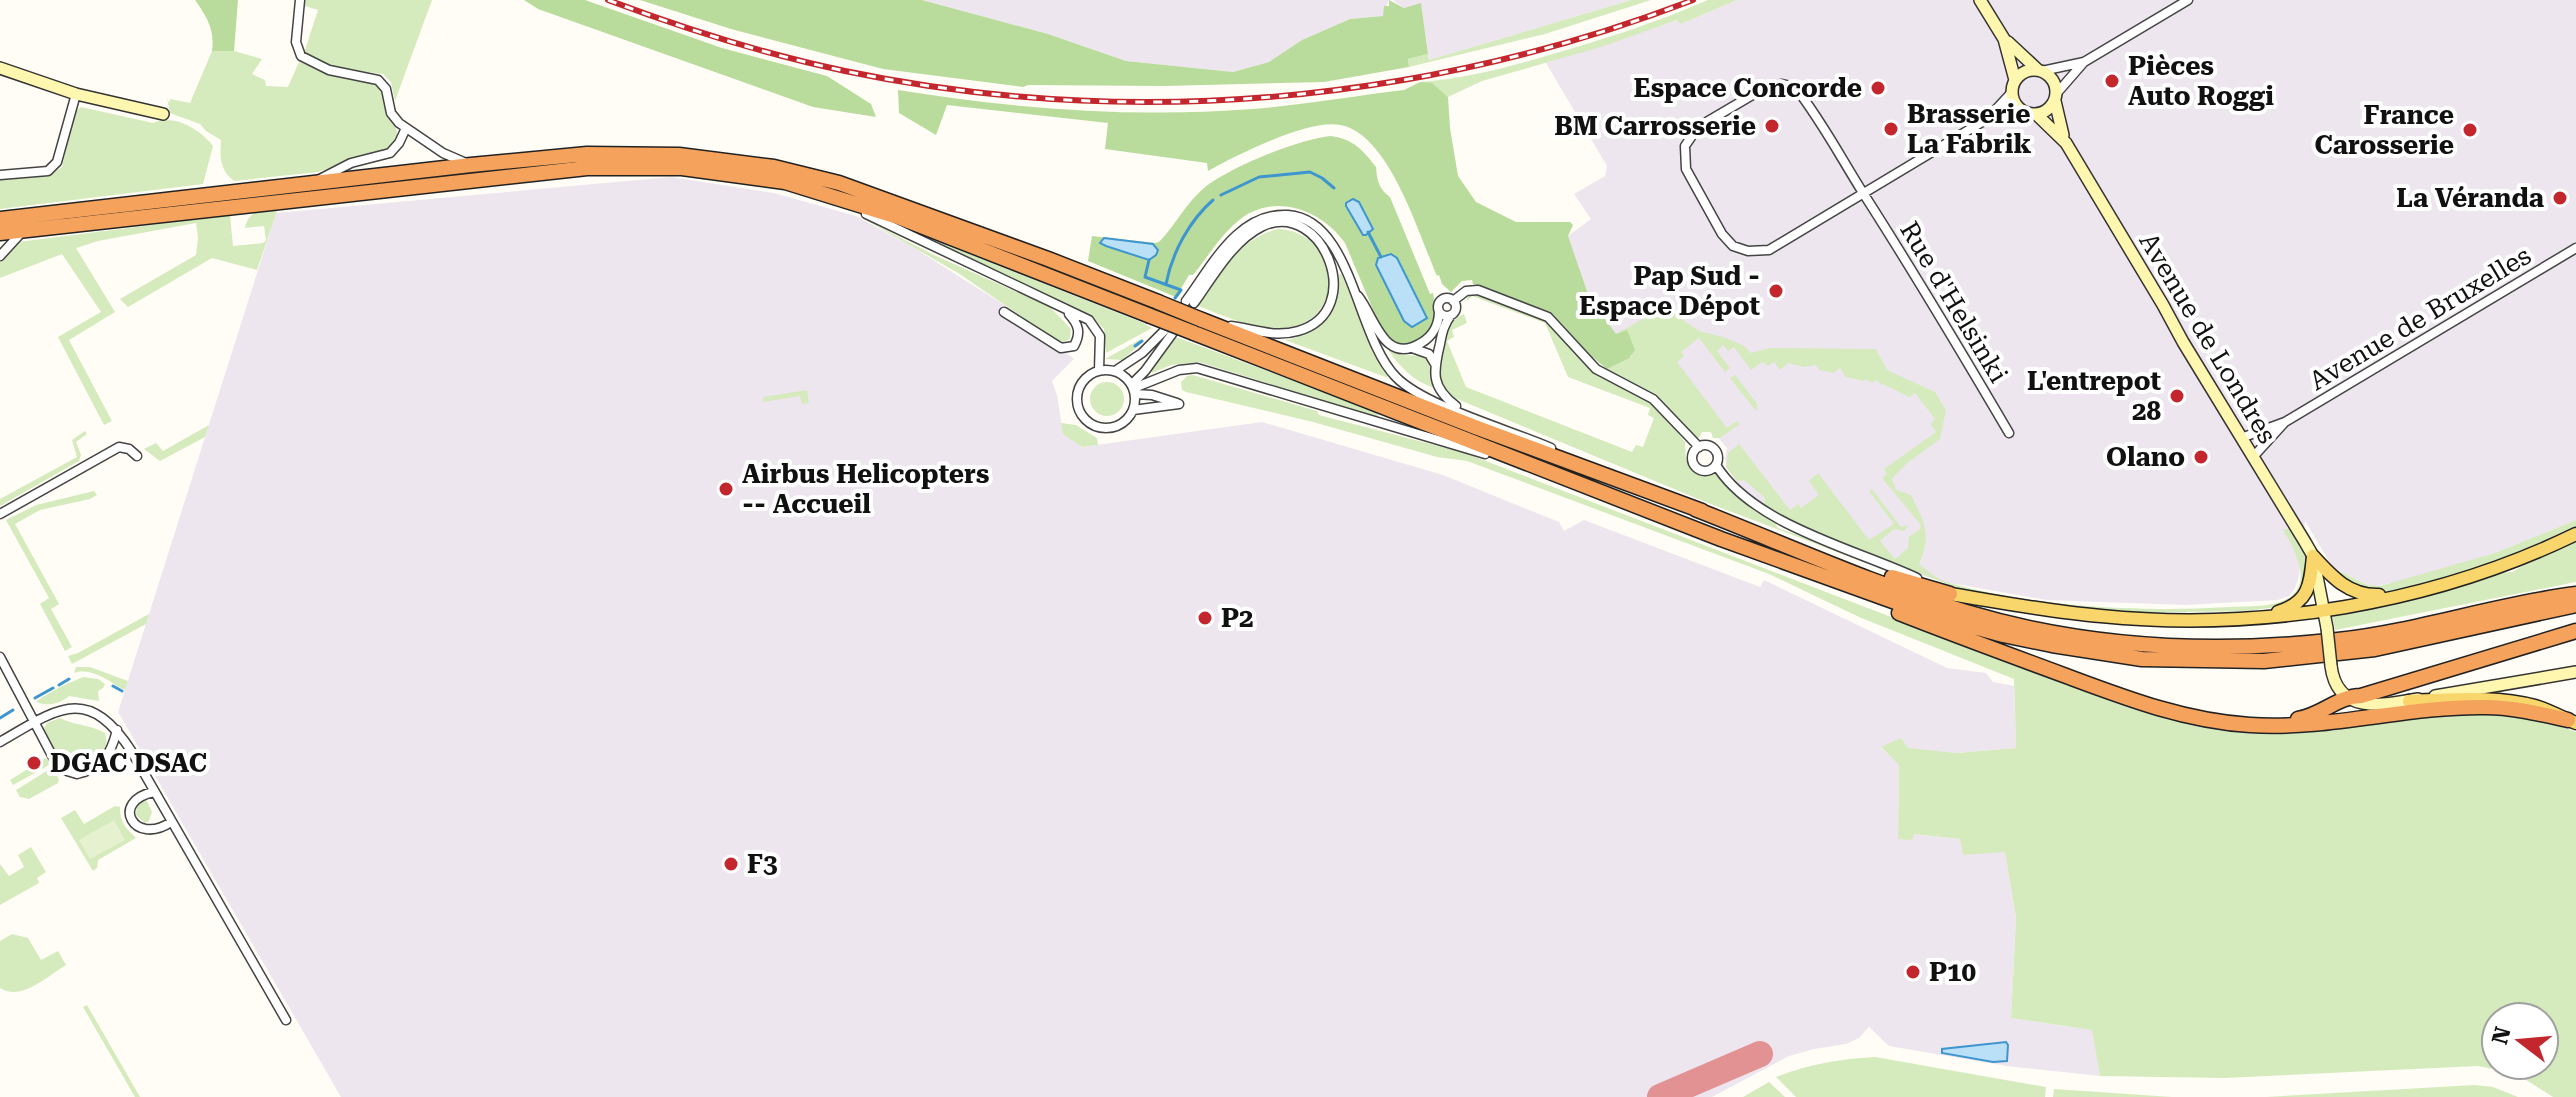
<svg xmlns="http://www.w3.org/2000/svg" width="2576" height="1097" font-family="'Roboto Serif',serif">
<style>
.industrial{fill:#eee6ef}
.green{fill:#d5ebbd;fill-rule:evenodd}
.forest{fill:#b9dc9c}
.pitch{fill:#e6f2cf}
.water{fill:#b9e0f7;stroke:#3f96cf;stroke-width:2}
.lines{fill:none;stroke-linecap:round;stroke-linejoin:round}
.stream{stroke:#3f96cf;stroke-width:3}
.taxiway{stroke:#e29292;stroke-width:26}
.street-casing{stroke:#444;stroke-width:11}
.secondary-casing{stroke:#333;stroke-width:14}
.primary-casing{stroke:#222;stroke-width:15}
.highway-casing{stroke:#222;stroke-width:17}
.street{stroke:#fff;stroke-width:8}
.secondary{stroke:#fff6b0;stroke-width:11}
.primary{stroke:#f9d66b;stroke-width:12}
.highway{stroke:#f5a25d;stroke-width:14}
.rail-casing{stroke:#c4262e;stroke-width:6}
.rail{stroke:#fff;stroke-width:3;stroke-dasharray:9;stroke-linecap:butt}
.secondary-bridge-casing{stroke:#333;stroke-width:14;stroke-linecap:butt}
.highway-bridge-casing{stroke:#222;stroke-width:17;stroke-linecap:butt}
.secondary-bridge{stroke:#fff6b0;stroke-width:11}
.highway-bridge{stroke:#f5a25d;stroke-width:14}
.poi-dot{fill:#c4262e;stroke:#fff;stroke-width:3}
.labels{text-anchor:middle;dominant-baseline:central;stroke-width:8;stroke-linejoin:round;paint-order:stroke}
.poi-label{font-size:26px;font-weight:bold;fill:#111;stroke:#fff;text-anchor:start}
.street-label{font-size:26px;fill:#111;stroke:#fff}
</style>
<rect width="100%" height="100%" fill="#fffdf5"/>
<path class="industrial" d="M922 0H1389L1383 16 1350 19 1302 40 1269 62 1233 72 1126 61 1048 34Z
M1393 0H1631L1429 60 1421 4 1404 8Z
M1737 0H2576V520L2495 553 2422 576 2373 587 2333 568 2305 521 2299 576 2295 588 2289 596 2278 600 2184 605 2047 600 1944 582 1914 573 1765 506 1739 485 1728 470 1725 459 1727 448 1714 433 1698 430 1582 301 1568 236 1591 219 1574 194 1605 176 1607 166 1546 63 1678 20 1681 24Z
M671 177 774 193 856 216 911 246 1009 308 1074 359 1052 381 1057 395 1063 433 1082 447 1262 422 1443 475 1559 522 1564 531 1584 520 1760 587 1764 580 1947 668 1986 673 1993 682 2014 686 2016 748 1956 753 1881 748 1899 764 1898 838 1913 834 1961 839 1964 855 2005 851 2016 918 2011 1018 2093 1030 2100 1076 2007 1066 1889 1046 1869 1027 1859 1038 1846 1044 1814 1049 1789 1056 1712 1097H341L118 712 276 213Z"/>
<path class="green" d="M305 0H432L395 101 391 82 383 74 335 68 304 53 318 10 305 6Z
M1631 0H1651L1545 34 1409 67 1408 59 1428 54 1429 60Z
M1708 0H1737L1681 24 1677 20 1601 47 1482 81 1448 97 1432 84 1420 82C1462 79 1505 68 1546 56 1601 40 1656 23 1708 0Z
M212 51H234L262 59 252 74 265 80 266 86 288 87 299 62 338 76 372 80 383 90C385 97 385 104 386 111 389 122 398 125 397 136L387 150 318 172 234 181C219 170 220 156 221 140L206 131 200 124 170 113 167 98 169 103 170 99 190 103Z
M81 107 153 123C174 113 201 130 213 146L203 184 0 209V179L52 174 62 167 75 111Z
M278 208 257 270 212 258 128 307 120 299 196 255 198 238 196 223 98 241 76 248 115 312 69 340 112 421 104 425 58 337 101 312 62 254 0 278V261L18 242 230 215 233 246 263 243 266 240 264 226 245 228C248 210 263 210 278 208Z
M864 219 934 255 1050 307 1071 329 1070 339 1062 342 1053 338 958 273Z
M1278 229C1340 232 1349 319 1287 328 1260 332 1221 315 1196 305 1218 275 1239 238 1278 229Z
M941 243 1141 322 1152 328 1106 353 1104 329 1090 315 939 245Z
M1339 274 1342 275 1374 352 1388 378 1285 340C1319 335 1340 309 1339 274Z
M1474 292 1546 320 1591 370 1650 401 1661 412 1685 442 1686 459 1691 470 1702 475 1715 473 1751 509 1775 523 1778 528 1867 560 1866 563 1703 501 1445 394C1442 386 1438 378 1438 369 1439 350 1445 321 1464 314L1467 323 1452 330 1454 337 1447 341 1466 387 1632 452 1636 445 1643 447 1654 418 1648 415 1650 408 1568 377 1545 323 1472 296 1467 301V297Z
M1655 312 1673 313 1699 331 1726 338 1744 346 1751 353 1770 348 1876 349 1887 370 1935 392 1946 410 1940 439 1906 464 1892 479 1896 490 1911 495C1925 524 1932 534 1919 564 1929 572 1938 580 1950 583 2038 608 2140 612 2230 607 2249 606 2274 608 2290 597 2313 581 2293 547 2283 530L2291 528 2308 562 2305 586 2294 600 2276 607 2246 611 2124 613 2086 610 1962 590 1800 526 1764 504 1765 498 1744 480 1737 481 1726 467 1728 453 1739 444 1790 510 1798 504 1801 508 1819 495 1809 481 1818 473 1869 540 1894 524 1869 491 1872 489 1901 527 1909 525 1904 531 1894 529 1880 541 1895 559 1908 548 1909 537 1920 529 1921 525 1882 478 1887 474 1884 469 1936 432 1930 424 1935 419 1915 393 1909 397 1883 384 1881 385 1877 380 1872 383 1866 379 1863 381 1846 377 1840 368 1834 373 1819 370 1816 365 1803 367 1789 363 1780 370 1774 362 1768 366 1762 362 1751 370 1734 347 1728 351 1723 345 1717 351 1730 368 1725 372 1699 338 1681 352 1684 356 1677 362 1727 428 1737 421 1740 424 1720 438H1713L1711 432H1702L1699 438 1695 437 1656 394 1607 369 1628 359 1616 334Z
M1173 336 1353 403 1378 414 1377 417 1199 362 1171 365 1152 373 1151 369Z
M1141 339 1144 341 1122 360 1105 359Z
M1388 349 1402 355 1427 356 1435 388C1416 383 1398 366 1388 349Z
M1193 375 1317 411 1319 415 1465 453 2109 701C2165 721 2221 736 2281 734 2385 731 2474 692 2576 732V1097H2553L2517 1074 2478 1066 2225 1078 2100 1076 2092 1030 2011 1018 2016 918 2005 852 1963 855 1960 839 1914 834 1912 840 1898 839 1899 765 1881 747 1901 738 1908 748 1956 753 2016 748 2014 679 1859 617 1769 574 1467 461 1437 457 1313 422 1186 392 1182 390 1181 382 1187 376ZM2496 1017H2544V1065H2496Z
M1735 375 1758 405 1756 411 1730 378Z
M1090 399a17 17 0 1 1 34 0a17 17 0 1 1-34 0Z
M807 390 809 403 802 404 800 396 763 402V397Z
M1061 423 1076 425 1097 438 1098 445 1082 447 1063 434Z
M209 425 205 437 160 461 144 449 156 443 163 451Z
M85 431 87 434 76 442 81 455 79 461 0 506V499L77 457 72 440Z
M94 491 97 495 90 499 40 510 15 524 59 604 51 609 72 647 65 651 40 604 49 598 6 520 36 505Z
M2576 520V527C2532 546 2414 599 2369 592 2355 590 2342 579 2331 572L2333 568 2368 585 2380 586 2495 553Z
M2576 541V582L2335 630 2332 615 2406 601 2496 573 2513 572 2530 561Z
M149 614 146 624 72 664 68 656 78 653Z
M76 667H90L128 681 125 690C108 682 94 667 74 673Z
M83 677 98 679 105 684 103 688 98 691 99 701 69 696C62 703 44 708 36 701L60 687Z
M60 718C72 725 89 724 105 733 106 739 108 746 105 752 97 765 77 772 64 763 55 755 49 739 44 729L47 723Z
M46 758 51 764 13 785 10 780Z
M53 767 59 780 58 783 29 799 20 797 16 790Z
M146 799 152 812 149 821 145 823 136 815 137 806Z
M115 806 120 807C120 823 126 828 136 838L98 860 97 868 93 871 61 818 75 810 84 824Z
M31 847 46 872 37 878 39 883 0 905V864L9 876 24 867 18 855Z
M12 934 28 938 41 960 58 951 66 965C47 976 21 1002 0 988V941Z
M87 1005 140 1097H135L83 1007Z
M1875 1057 2046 1087 2045 1097H1796L1776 1077C1809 1064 1840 1059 1875 1057Z
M1769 1082 1785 1097H1743Z
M2475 1085 2493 1087 2518 1097H2266Z
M2054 1089 2172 1097H2053Z"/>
<path class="forest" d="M195 0H238L234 51H212C215 30 207 17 195 0Z
M524 0H585L722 48 827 76 871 104 876 117 813 107 538 9Z
M640 0H922L1048 34 1126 61 1233 72 1269 62 1302 40 1350 19 1383 16 1384 6H1389V0L1404 8 1421 3 1428 54 1408 59 1409 67 1324 82 1164 86 1028 85 1023 87 883 69 731 29Z
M1420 82 1432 83 1448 97 1450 128 1458 176 1476 202 1516 222H1570L1573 225 1568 236 1589 297 1616 334 1627 330 1635 350 1628 359 1607 369 1590 355 1551 312 1473 284 1472 280 1462 281 1451 292 1442 284 1439 275 1437 276C1419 235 1389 133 1340 125 1308 119 1237 155 1208 171L1207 163 1105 149 1108 123 947 105 936 135 899 113 898 90C1015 109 1134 118 1252 109 1303 105 1353 96 1404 90Z
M1331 136C1353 139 1363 150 1376 167 1377 181 1379 189 1390 197L1430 294 1433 293C1439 324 1433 334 1404 346L1395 344 1382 331 1345 243C1321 209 1272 191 1237 222 1220 236 1207 258 1193 275H1189L1176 297 1088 261 1092 236 1156 243 1160 241C1176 224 1186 203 1204 188 1230 167 1299 139 1331 136Z"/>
<path class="pitch" d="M114 820 125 840 90 859 79 840Z"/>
<path class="water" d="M1353 199 1359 202 1373 229 1366 235H1363L1346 206V203Z
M1104 238 1153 244 1158 250 1156 255 1149 260 1106 246 1100 243Z
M1391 254 1397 258 1427 318 1412 327 1404 321 1376 265 1378 258Z
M2006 1042 2008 1045 2007 1061 1993 1062 1942 1053V1049Z"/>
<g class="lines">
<path class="stream" d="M1221 195 1259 177 1310 172 1322 178 1334 188
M1368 232 1381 257
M1149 260 1145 277 1181 290 1175 298
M1166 284C1172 253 1189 221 1213 200
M1135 346 1142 341
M59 685 69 679
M113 686 122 691
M35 698 53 688
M0 718 13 710"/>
<path class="taxiway" d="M1660 1097 1760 1054"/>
<g class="street-casing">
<path id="street" d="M300 0 296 42 301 56 329 70 378 80 386 89 391 113 399 123 443 153 466 163
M2084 62 2188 0
M2042 71 2084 62 2057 93
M2013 91 1987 119 2006 114 2026 112
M1987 119 1769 250 1748 251 1733 246 1722 234 1686 169 1685 146 1698 127 1766 87 1782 84 1795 87C1822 121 1842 160 1865 196 1915 274 1962 353 2009 433
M0 175 48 171 57 162 76 94
M318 180 351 163 390 153 399 143 406 128
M866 214 1089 320 1100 336 1099 370
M0 256 21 233
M1358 296C1375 317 1384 366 1421 343 1433 336 1439 324 1439 311
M1438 307a9 9 0 1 1 18 0a9 9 0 1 1-18 0Z
M1186 301C1212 266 1238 212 1288 215 1353 220 1356 337 1396 377 1424 406 1510 430 1551 448
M1453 301 1466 291 1478 290 1548 317 1596 369 1653 399 1699 447
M1194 303C1213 277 1232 241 1263 226 1323 199 1368 311 1298 331 1274 338 1254 329 1231 326
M1004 312 1061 348 1074 346C1081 333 1079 325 1069 314
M1451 315C1444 324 1442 333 1440 344 1433 373 1431 387 1456 406
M1412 348 1429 354 1435 364
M1077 399a29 29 0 1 1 58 0a29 29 0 1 1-58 0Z
M1115 371 1142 353 1164 331
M1132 384 1145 371 1172 334
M1134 388 1179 370 1197 368 1485 454
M1135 394 1152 395 1177 403
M1133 410 1179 404
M2285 422 2576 248
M2241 438 2285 422 2253 457
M1692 458a13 13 0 1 1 26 0a13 13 0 1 1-26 0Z
M1716 465C1753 525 1855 549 1917 578
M0 514 119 447 129 449 137 456
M0 657 56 763 67 771 77 774C103 768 111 754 117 730
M0 742C58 708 88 684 132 752L286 1020
M154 792C109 801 134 847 171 822"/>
</g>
<g class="secondary-casing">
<path id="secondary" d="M1980 0 2004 39 2015 80
M2008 42 2038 70
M0 68 76 94 163 114
M2012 92a22 22 0 1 1 44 0a22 22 0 1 1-44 0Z
M2055 101 2063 135
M2036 114 2066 143 2163 305 2183 342 2305 542 2313 556 2327 628
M2331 666C2337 714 2381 706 2418 699
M2435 696 2576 672"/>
</g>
<g class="primary-casing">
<path id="primary" d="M2313 556C2332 577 2349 596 2379 595
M1950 594C2000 602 2050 612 2101 616 2260 632 2432 604 2576 534
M2278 612C2309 602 2310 586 2313 556
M2409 701C2450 700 2495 695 2535 706 2549 710 2562 718 2576 723"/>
</g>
<g class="highway-casing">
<path id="highway" d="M0 219 471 165 587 154 679 155 774 167 839 183 1048 259 1158 302
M0 233 587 168H682L785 182 898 217 1148 315
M1202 320 1475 427 1702 511
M1194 333 1721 539 1934 616 2003 635 2052 645 2142 659 2264 661 2375 649 2576 605
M1695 509C1785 544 1874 585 1966 612 2087 648 2214 654 2338 640 2419 631 2496 604 2576 594
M1892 577 1950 594
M1899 613C1955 635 2012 656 2069 677 2128 699 2186 721 2250 725 2330 730 2406 706 2485 707 2513 707 2541 714 2568 720
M2298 719C2322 715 2338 696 2361 696L2576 631"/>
</g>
<use href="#street" class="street"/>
<use href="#secondary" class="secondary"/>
<use href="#primary" class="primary"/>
<use href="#highway" class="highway"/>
<g class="rail-casing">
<path id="rail" d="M608 0C685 29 764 54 845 71 1128 130 1423 104 1693 0"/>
</g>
<use href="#rail" class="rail"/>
<g class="secondary-bridge-casing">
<path id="secondary-bridge" d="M2327 628 2331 666"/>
</g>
<g class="highway-bridge-casing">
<path id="highway-bridge" d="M1158 302 1202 320
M1148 315 1194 333"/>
</g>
<use href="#secondary-bridge" class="secondary-bridge"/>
<use href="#highway-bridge" class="highway-bridge"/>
</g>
<g class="poi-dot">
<circle cx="2112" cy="81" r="8"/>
<circle cx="1878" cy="88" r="8"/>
<circle cx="1772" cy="126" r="8"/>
<circle cx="1891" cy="129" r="8"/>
<circle cx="2470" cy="130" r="8"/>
<circle cx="2560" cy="198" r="8"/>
<circle cx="1776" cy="291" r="8"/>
<circle cx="2177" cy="396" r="8"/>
<circle cx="2201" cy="457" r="8"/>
<circle cx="726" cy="489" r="8"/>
<circle cx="1205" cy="618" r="8"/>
<circle cx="34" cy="763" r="8"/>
<circle cx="731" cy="864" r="8"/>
<circle cx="1913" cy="972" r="8"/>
</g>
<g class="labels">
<g class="poi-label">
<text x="2128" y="66">Pièces<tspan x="2128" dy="30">Auto Roggi</tspan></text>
<text x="1862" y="88" text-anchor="end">Espace Concorde</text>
<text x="1907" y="114">Brasserie<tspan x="1907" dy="30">La Fabrik</tspan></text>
<text x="2454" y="115" text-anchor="end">France<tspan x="2454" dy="30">Carosserie</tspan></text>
<text x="1756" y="126" text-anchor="end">BM Carrosserie</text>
<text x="2544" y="198" text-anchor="end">La Véranda</text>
<text x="1760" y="276" text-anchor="end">Pap Sud -<tspan x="1760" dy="30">Espace Dépot</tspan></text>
<text x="2161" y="381" text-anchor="end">L'entrepot<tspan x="2161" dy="30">28</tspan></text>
<text x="2185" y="457" text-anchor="end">Olano</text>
<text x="742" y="474">Airbus Helicopters<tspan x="742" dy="30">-- Accueil</tspan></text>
<text x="1221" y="618">P2</text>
<text x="50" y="763">DGAC DSAC</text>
<text x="747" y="864">F3</text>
<text x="1929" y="972">P10</text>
</g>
<g class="street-label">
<text transform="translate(1954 302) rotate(59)">Rue d'Helsinki</text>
<text transform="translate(2420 318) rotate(-31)">Avenue de Bruxelles</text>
<text transform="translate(2208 338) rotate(59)">Avenue de Londres</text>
</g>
</g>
<g transform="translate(2520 1041) rotate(286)"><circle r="38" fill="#ffffff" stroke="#a0a0a0" stroke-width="2"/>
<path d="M0-6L14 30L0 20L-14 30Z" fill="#c4262e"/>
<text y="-12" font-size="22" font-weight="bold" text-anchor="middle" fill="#111111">N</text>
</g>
</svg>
